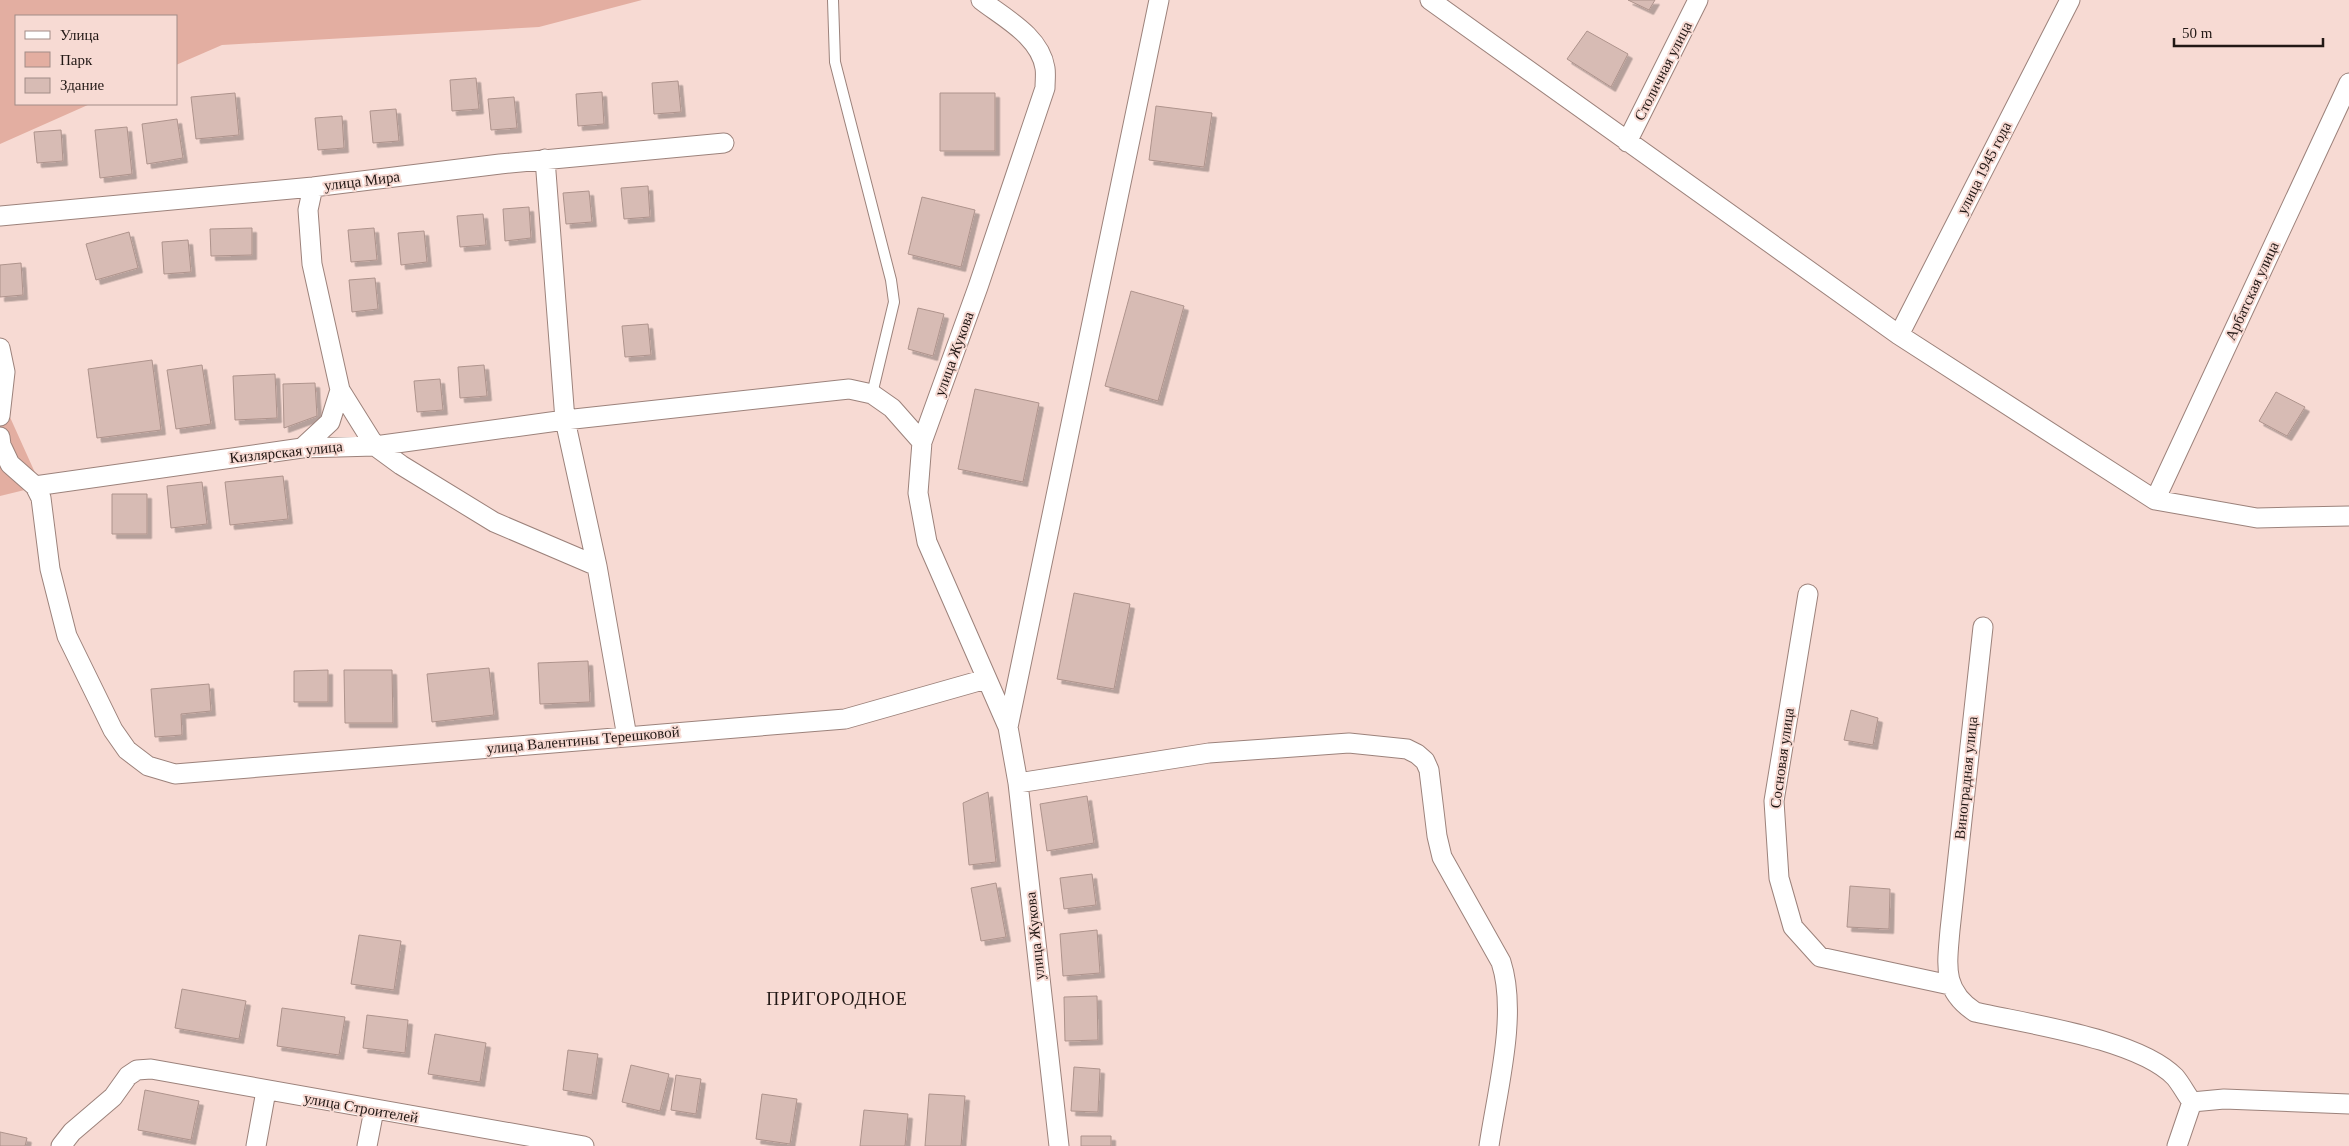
<svg xmlns="http://www.w3.org/2000/svg" width="2349" height="1146" font-family="Georgia,serif">
<style>
.green{fill:#e3aea1}
.building{fill:#d7bbb4;stroke:#ae938c;filter:url(#shadow)}
.lines{fill:none;stroke-linecap:round;stroke-linejoin:round}
.service-casing{stroke:#9c827b;stroke-width:12}
.minor-casing{stroke:#9c827b;stroke-width:21}
.service{stroke:#fff;stroke-width:10}
.minor{stroke:#fff;stroke-width:19}
.labels{text-anchor:middle;dominant-baseline:central;stroke-width:4;stroke-linejoin:round;paint-order:stroke}
.street-label{font-size:15px;fill:#221815;stroke:#f7dad3}
.quarter-label{font-size:18px;letter-spacing:1px;fill:#221815;stroke:#f7dad3}
</style>
<defs>
<filter id="shadow"><feDropShadow dx="4.5" dy="4.5" stdDeviation="0" flood-color="#0004"/></filter>
</defs>
<rect width="100%" height="100%" fill="#f7dad3"/>
<path class="green" d="M0 0H642L539 27 222 45 176 65V16H16V104H90L0 144Z
M0 395 41 486 0 496Z"/>
<path class="building" d="M1628 0H1655L1649 10Z
M1587 31 1628 54 1611 87 1567 59Z
M476 78 479 109 452 111 450 80Z
M678 81 681 112 654 114 652 83Z
M602 92 604 124 578 126 576 94Z
M235 93 239 135 196 139 191 97Z
M940 93H995V151H940Z
M514 97 517 128 491 130 488 99Z
M1156 106 1212 113 1204 167 1149 160Z
M396 109 399 141 373 143 370 111Z
M342 116 344 148 318 150 315 118Z
M177 119 183 158 147 164 142 124Z
M127 127 132 174 100 178 95 130Z
M61 130 63 161 37 163 34 132Z
M648 186 650 217 624 219 621 188Z
M589 191 592 222 566 224 563 193Z
M922 197 975 210 961 267 908 254Z
M529 207 531 238 505 241 503 209Z
M483 214 486 245 460 247 457 216Z
M252 228V255L211 256 210 229Z
M374 228 377 260 351 262 348 230Z
M424 231 427 262 401 265 398 233Z
M129 232 138 268 96 280 86 244Z
M188 240 191 272 164 274 162 242Z
M21 263 23 295 0 297V265Z
M375 278 378 309 352 312 349 280Z
M1131 291 1184 306 1158 401 1105 386Z
M918 308 944 314 933 356 908 349Z
M648 324 651 355 625 357 622 326Z
M152 360 161 430 97 438 88 369Z
M202 365 211 424 176 429 167 370Z
M484 365 487 396 460 398 458 367Z
M275 374 277 418 235 420 233 376Z
M440 379 443 410 417 412 414 381Z
M315 383 317 416 284 428 283 384Z
M975 389 1039 403 1023 482 958 469Z
M2276 392 2305 407 2287 436 2259 421Z
M283 476 288 519 230 525 225 482Z
M202 482 207 524 171 528 167 486Z
M112 494H147V534H112Z
M1074 593 1130 604 1114 689 1057 679Z
M588 661 590 702 540 704 538 663Z
M489 668 494 715 432 722 427 674Z
M328 670V702H294V671Z
M344 670H392L393 723H345Z
M209 684 211 711 181 714 182 735 155 737 151 689Z
M1851 710 1878 718 1873 745 1844 740Z
M988 792 996 862 969 865 963 803Z
M1087 796 1094 843 1047 851 1040 804Z
M1092 874 1096 905 1064 909 1060 878Z
M996 883 1006 937 981 941 971 888Z
M1850 886 1890 889 1889 929 1847 927Z
M1097 930 1100 973 1063 976 1060 934Z
M359 935 401 941 394 990 351 984Z
M182 989 246 1001 239 1039 175 1028Z
M1097 996 1098 1040 1065 1041 1064 997Z
M282 1008 345 1017 339 1055 277 1046Z
M367 1015 408 1020 405 1053 363 1048Z
M435 1034 486 1043 480 1082 428 1074Z
M568 1050 598 1054 592 1095 563 1090Z
M631 1065 669 1074 660 1111 622 1102Z
M1074 1067 1100 1069 1098 1112 1071 1111Z
M676 1075 701 1079 696 1114 671 1110Z
M145 1090 199 1101 191 1140 138 1130Z
M762 1094 797 1099 790 1144 756 1139Z
M929 1094 965 1096 961 1146H925Z
M864 1110 908 1114 905 1146H860Z
M0 1132 27 1138 25 1146H0Z
M1081 1136H1111V1146H1081Z"/>
<g class="lines">
<g class="service-casing">
<path id="service" d="M833 0 835 62 891 280 894 302 872 394"/>
</g>
<g class="minor-casing">
<path id="minor" d="M981 0C1004 18 1040 36 1045 68 1046 74 1045 81 1045 88L978 287 922 442 918 493 927 542 1008 727 1018 783 1059 1146
M1430 0 1899 335 2155 500 2257 518 2349 516
M1627 142 1698 0
M545 159 565 420 597 566 627 737
M313 187 308 210 312 264 340 390 375 446 565 420 849 389 872 394 892 408 922 442
M0 216 313 187 500 164 724 143
M1899 335 2070 0
M0 348 5 372 0 416
M0 437 1 445 10 464 35 486 41 498 50 569 67 636 113 730 127 750 148 766 175 774 845 719 986 679
M302 448 330 422 340 390
M35 486 302 448 375 446 401 465 494 522 597 566
M2155 500 2349 83
M1808 594 1774 801 1779 878 1793 927 1820 957 1950 985
M1983 627 1950 930C1947 966 1942 990 1975 1012 2028 1024 2138 1039 2175 1077 2181 1084 2186 1094 2192 1102
M1008 727 1159 0
M1018 783 1209 753 1349 743 1407 749 1417 754 1425 761 1429 770 1437 836 1442 857 1501 962C1518 1014 1497 1091 1489 1146
M2192 1102 2224 1099 2349 1104
M61 1146 72 1132 113 1097 128 1076 137 1070 151 1069 584 1146
M256 1146 266 1091
M367 1146 374 1110
M2177 1146 2192 1102"/>
</g>
<use href="#service" class="service"/>
<use href="#minor" class="minor"/>
</g>
<g class="labels">
<g class="street-label">
<text transform="translate(1663 71) rotate(-63)">Столичная улица</text>
<text transform="translate(1984 168) rotate(-63)">улица 1945 года</text>
<text transform="translate(362 181) rotate(-7)">улица Мира</text>
<text transform="translate(2252 291) rotate(-65)">Арбатская улица</text>
<text transform="translate(954 354) rotate(-70)">улица Жукова</text>
<text transform="translate(286 452) rotate(-6)">Кизлярская улица</text>
<text transform="translate(583 740) rotate(-5)">улица Валентины Терешковой</text>
<text transform="translate(1782 758) rotate(-82)">Сосновая улица</text>
<text transform="translate(1966 778) rotate(-84)">Виноградная улица</text>
<text transform="translate(1035 936) rotate(-96)">улица Жукова</text>
<text transform="translate(361 1108) rotate(10)">улица Строителей</text>
</g>
<g class="quarter-label">
<text x="837" y="999">ПРИГОРОДНОЕ</text>
</g>
</g>
<rect x="15" y="15" width="162" height="90" fill="#f7dad3" stroke="#a28c87"/>
<rect x="25" y="31" width="25" height="8" fill="#ffffff" stroke="#a28c87"/>
<text x="60" y="40" font-size="15" fill="#221815">Улица</text>
<rect x="25" y="52" width="25" height="15" fill="#e3aea1" stroke="#a28c87"/>
<text x="60" y="65" font-size="15" fill="#221815">Парк</text>
<rect x="25" y="78" width="25" height="15" fill="#d7bbb4" stroke="#a28c87"/>
<text x="60" y="90" font-size="15" fill="#221815">Здание</text>
<path d="M2174 38v8h149v-8" fill="none" stroke="#221815" stroke-width="2.5"/>
<text x="2182" y="38" font-size="15" fill="#221815" stroke="#f7dad3" stroke-width="4" paint-order="stroke">50 m</text>
</svg>
